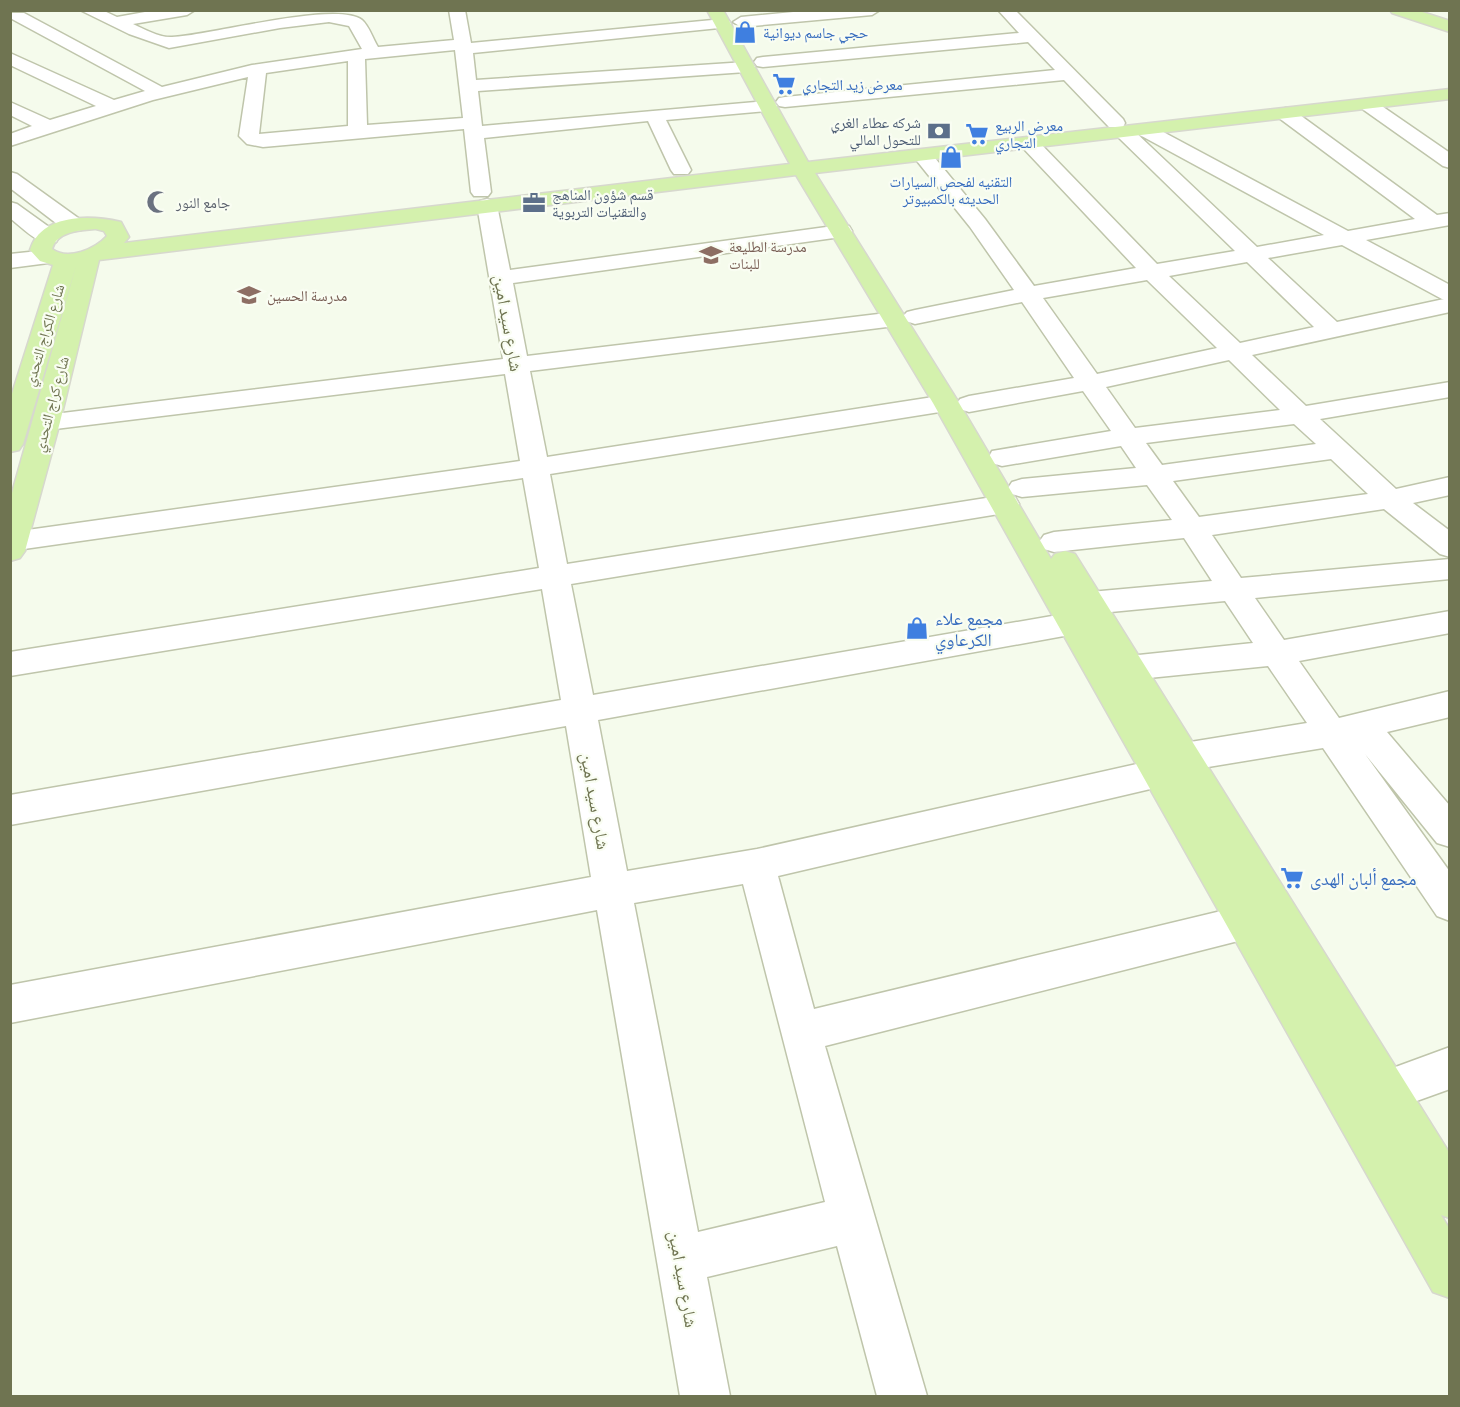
<svg xmlns="http://www.w3.org/2000/svg" width="1460" height="1407" font-family="Manrope,'Noto Naskh Arabic',sans-serif">
<style>
.lines{fill:none;stroke-linecap:round;stroke-linejoin:round}
.minor-casing{stroke:#bfc5ab;stroke-width:3}
.major-casing{stroke:#d7d8ce;stroke-width:3}
.minor{fill:#fff;fill-rule:evenodd}
.major{fill:#d4f1ad;fill-rule:evenodd}
.labels{text-anchor:middle;dominant-baseline:central;stroke-width:4.5;stroke-linejoin:round;paint-order:stroke}
.far-shop-label{font-size:15px;fill:#366cbe;stroke:#f9fdf2;text-anchor:start}
.far-service-label{font-size:15px;fill:#4e5e75;stroke:#f9fdf2;text-anchor:end}
.far-worship-label{font-size:15px;fill:#5b616d;stroke:#f9fdf2;text-anchor:start}
.far-education-label{font-size:15px;fill:#785e54;stroke:#f9fdf2;text-anchor:start}
.far-street-label{font-size:15px;fill:#6f7451;stroke:#f9fdf2}
.street-label{font-size:18px;fill:#6f7451;stroke:#f9fdf2}
.shop-label{font-size:18px;fill:#366cbe;stroke:#f9fdf2;text-anchor:start}
</style>
<rect width="100%" height="100%" fill="#f5fbec"/>
<g class="lines">
<g class="minor-casing">
<path id="minor" d="M80 10H102L117 17 156 10H195L187 15 133 24C144 29 160 38 172 37 208 36 337 0 362 20 369 26 373 39 378 47L454 40 449 10H465L471 43 723 19 729 21 731 24 729 27 473 53 476 80 746 62 752 63 755 67 752 71 746 72 478 91 482 126 768 101 774 102 777 106 774 110 768 111 666 120 691 170 688 174H674L671 170 648 121 484 138 491 192 488 196H474L471 192 464 129 263 147 247 144 239 136 248 77 153 100 10 146V134L32 126 10 115V102L50 120 96 106 10 65V53L114 100 145 91 12 19 10 15 12 13H24L162 87 252 65 362 49 349 26 329 22 280 28 169 48 129 34ZM455 50 463 118 367 125 365 59ZM348 61V126L259 134 266 73Z
M814 10H880L872 15 741 27 733 22 741 17Z
M998 10H1015L1123 119 1125 123 1123 127H1109L1064 80 785 107 779 106 776 102 779 98 785 97 1055 70 1028 42 763 67 757 66 754 62 757 58 763 57 1019 33Z
M1367 99 1373 100 1450 153V168L1443 166 1361 108 1358 104 1361 100Z
M1286 108 1293 110 1437 215 1450 213V225L1366 240 1450 285V312L1252 355 1306 406 1450 382V397L1320 419 1396 489 1450 477V495L1413 503 1450 531V557L1440 554 1384 509 1212 535 1241 578 1450 559V579L1255 598 1284 640 1450 611V633L1299 661 1339 718 1450 691V717L1387 732 1450 806V847L1437 843 1365 754 1450 872V921L1437 916 1323 748 1184 771 1173 767 1176 773 1171 783 1159 787 778 876 814 1009 1246 905 1260 910 1265 922 1260 934 1246 939 825 1046 927 1396H877L837 1246 707 1277 730 1396H680L597 910 10 1023V985L591 877 566 726 10 825V795L561 700 542 589 10 676V652L539 568 523 478 10 551V533L13 532 520 461 505 374 47 430 38 428 34 422 38 416 503 359 477 205 480 201 487 199 494 201 497 205 510 270 841 225 849 226 852 231 849 236 841 237 513 283 527 356 895 312 904 315 907 312 915 310 1014 290 970 227 913 156 916 152H930L985 219 1034 286 1136 268 1023 148 1020 144 1023 140H1037L1157 264 1235 251 1118 137 1116 133 1118 129H1132L1257 247 1324 235 1138 134 1136 130 1138 126H1152L1348 231 1415 219 1279 118 1277 114 1279 110ZM1342 245 1442 299H1444L1337 322 1268 258ZM1247 262 1314 327 1240 343 1169 276ZM1147 280 1217 348 1097 374 1043 298ZM1022 302 1074 378 969 396 960 399 958 402 955 398 946 395 547 457 530 371 895 326 903 324 906 321 915 324ZM1229 360 1280 410 1135 428 1106 387ZM1083 391 1111 431 992 451 989 457 992 463 1002 466 1121 446 1136 468 1022 479 1012 482 1008 488 1012 494 1022 497 1147 485 1172 520 1054 532 1044 535 1039 542 1044 549 1054 552 1184 538 1212 581 1090 592 1079 595 1075 603 1079 611 1090 614 1225 601 1253 643 1129 656 1118 659 1113 668 1118 677 1129 680 1268 666 1307 723 1184 743 1172 747 1167 757 1170 762 1159 759 757 849 627 871 598 720 1075 634 1086 631 1091 623 1086 615 1075 612 593 695 571 584 1005 513 1015 511 1019 504 1015 497 1005 495 567 564 550 474 946 411 955 408 957 405 960 409 969 412ZM1294 424 1316 444 1162 465 1146 443ZM1331 459 1368 494 1199 517 1173 481ZM743 884 825 1202 698 1232 634 903Z
M10 172 17 174 81 220 84 225 81 230 73 231 65 230 10 188Z
M10 202 17 204 56 232 59 237 56 242C38 246 24 229 10 218Z
M48 250 56 252 59 257 56 262 10 268V254Z
M1450 1047V1089L1386 1112 1371 1106 1365 1091 1371 1076Z"/>
</g>
<g class="major-casing">
<path id="major" d="M707 10H723L808 162 1450 89V99L815 173 959 403 1051 559 1055 554 1065 551 1075 554 1450 1154V1218L1441 1215 1450 1230V1298L1433 1292 933 403 796 175 99 260 60 422 25 551 20 558 10 561V500L76 266 23 444 19 450 10 452V400L53 265 40 261 30 250C41 213 91 215 121 222L129 237 124 243 790 164ZM96 229 104 231 107 236C95 249 68 261 52 249 57 231 81 230 96 229Z
M1390 10H1416L1450 21V32L1392 13Z"/>
</g>
<use href="#minor" class="minor"/>
<use href="#major" class="major"/>
</g>
<defs>
<g id="shop-bare" transform="scale(1.8)"><path d="M-5-2.5h2.3a2.7 3.5 0 0 1 5.4 0H5L5.5 6h-11ZM-1.5-2.5h3a1.5 2.3 0 0 0-3 0Z" fill="#3f7fe0" stroke="#f9fdf2" stroke-width="2.5" paint-order="stroke"/></g>
<g id="supermarket-bare" transform="scale(1.8)"><path d="M-6-5.5h2.5l.6 2H6L4.5 2H-2.5L-4.4-4H-6ZM-1.5 3.2a1.3 1.3 0 1 0 .1 0ZM3 3.2a1.3 1.3 0 1 0 .1 0Z" fill="#3f7fe0" stroke="#f9fdf2" stroke-width="2.5" paint-order="stroke"/></g>
<g id="bank-bare" transform="scale(1.8)"><path d="M-6-4H6V4H-6ZM0-2.3a2.3 2.3 0 1 0 0 4.6a2.3 2.3 0 1 0 0-4.6Z" fill="#5c6f8a" stroke="#f9fdf2" stroke-width="2.5" paint-order="stroke"/></g>
<g id="mosque-bare" transform="scale(1.8)"><path d="M3.5-4.9A6 6 0 1 0 3.5 4.9A5 5 0 1 1 3.5-4.9Z" fill="#6b7280" stroke="#f9fdf2" stroke-width="2.5" paint-order="stroke"/></g>
<g id="office-bare" transform="scale(1.8)"><path d="M-6-3h4V-5.5h4V-3h4V5H-6ZM-1-4.5V-3h2v-1.5ZM-6 0V1H6V0Z" fill="#5c6f8a" stroke="#f9fdf2" stroke-width="2.5" paint-order="stroke"/></g>
<g id="school-bare" transform="scale(1.8)"><path d="M0-5L7-2L0 1L-7-2ZM-4 1L0 2.5L4 1V4Q0 6-4 4Z" fill="#8d6e63" stroke="#f9fdf2" stroke-width="2.5" paint-order="stroke"/></g>
</defs>
<g fill-rule="evenodd">
<use href="#shop-bare" x="745" y="32"/>
<use href="#supermarket-bare" x="784" y="84"/>
<use href="#bank-bare" x="939" y="131"/>
<use href="#supermarket-bare" x="977" y="134"/>
<use href="#shop-bare" x="951" y="157"/>
<use href="#mosque-bare" x="158" y="202"/>
<use href="#office-bare" x="534" y="203"/>
<use href="#school-bare" x="711" y="255"/>
<use href="#school-bare" x="249" y="295"/>
<use href="#shop-bare" x="917" y="628"/>
<use href="#supermarket-bare" x="1292" y="878"/>
</g>
<g class="labels">
<g class="far-shop-label">
<text x="763" y="32">حجي جاسم ديوانية</text>
<text x="802" y="84">معرض زيد التجاري</text>
<text x="995" y="125">معرض الربيع<tspan x="995" dy="17">التجاري</tspan></text>
<text x="951" y="181" text-anchor="middle">التقنيه لفحص السيارات<tspan x="951" dy="17">الحديثه بالكمبيوتر</tspan></text>
</g>
<g class="far-service-label">
<text x="921" y="122">شركه عطاء الغري<tspan x="921" dy="17">للتحول المالي</tspan></text>
<text x="552" y="194" text-anchor="start">قسم شؤون المناهج<tspan x="552" dy="17">والتقنيات التربوية</tspan></text>
</g>
<g class="far-worship-label">
<text x="176" y="202">جامع النور</text>
</g>
<g class="far-education-label">
<text x="729" y="246">مدرسة الطليعة<tspan x="729" dy="17">للبنات</tspan></text>
<text x="267" y="295">مدرسة الحسين</text>
</g>
<g class="far-street-label">
<text transform="translate(44 335) rotate(-73)">شارع الكراج التحدي</text>
<text transform="translate(51 404) rotate(-75)">شارع كراج التحدي</text>
</g>
<g class="street-label">
<text transform="translate(509 323) rotate(80)">شارع سيد امين</text>
<text transform="translate(596 801) rotate(80)">شارع سيد امين</text>
<text transform="translate(684 1279) rotate(80)">شارع سيد امين</text>
</g>
<g class="shop-label">
<text x="935" y="618">مجمع علاء<tspan x="935" dy="21">الكرعاوي</tspan></text>
<text x="1310" y="878">مجمع ألبان الهدى</text>
</g>
</g>
<rect width="1460" height="1407" fill="none" stroke="#6f7451" stroke-width="24"/>
</svg>
